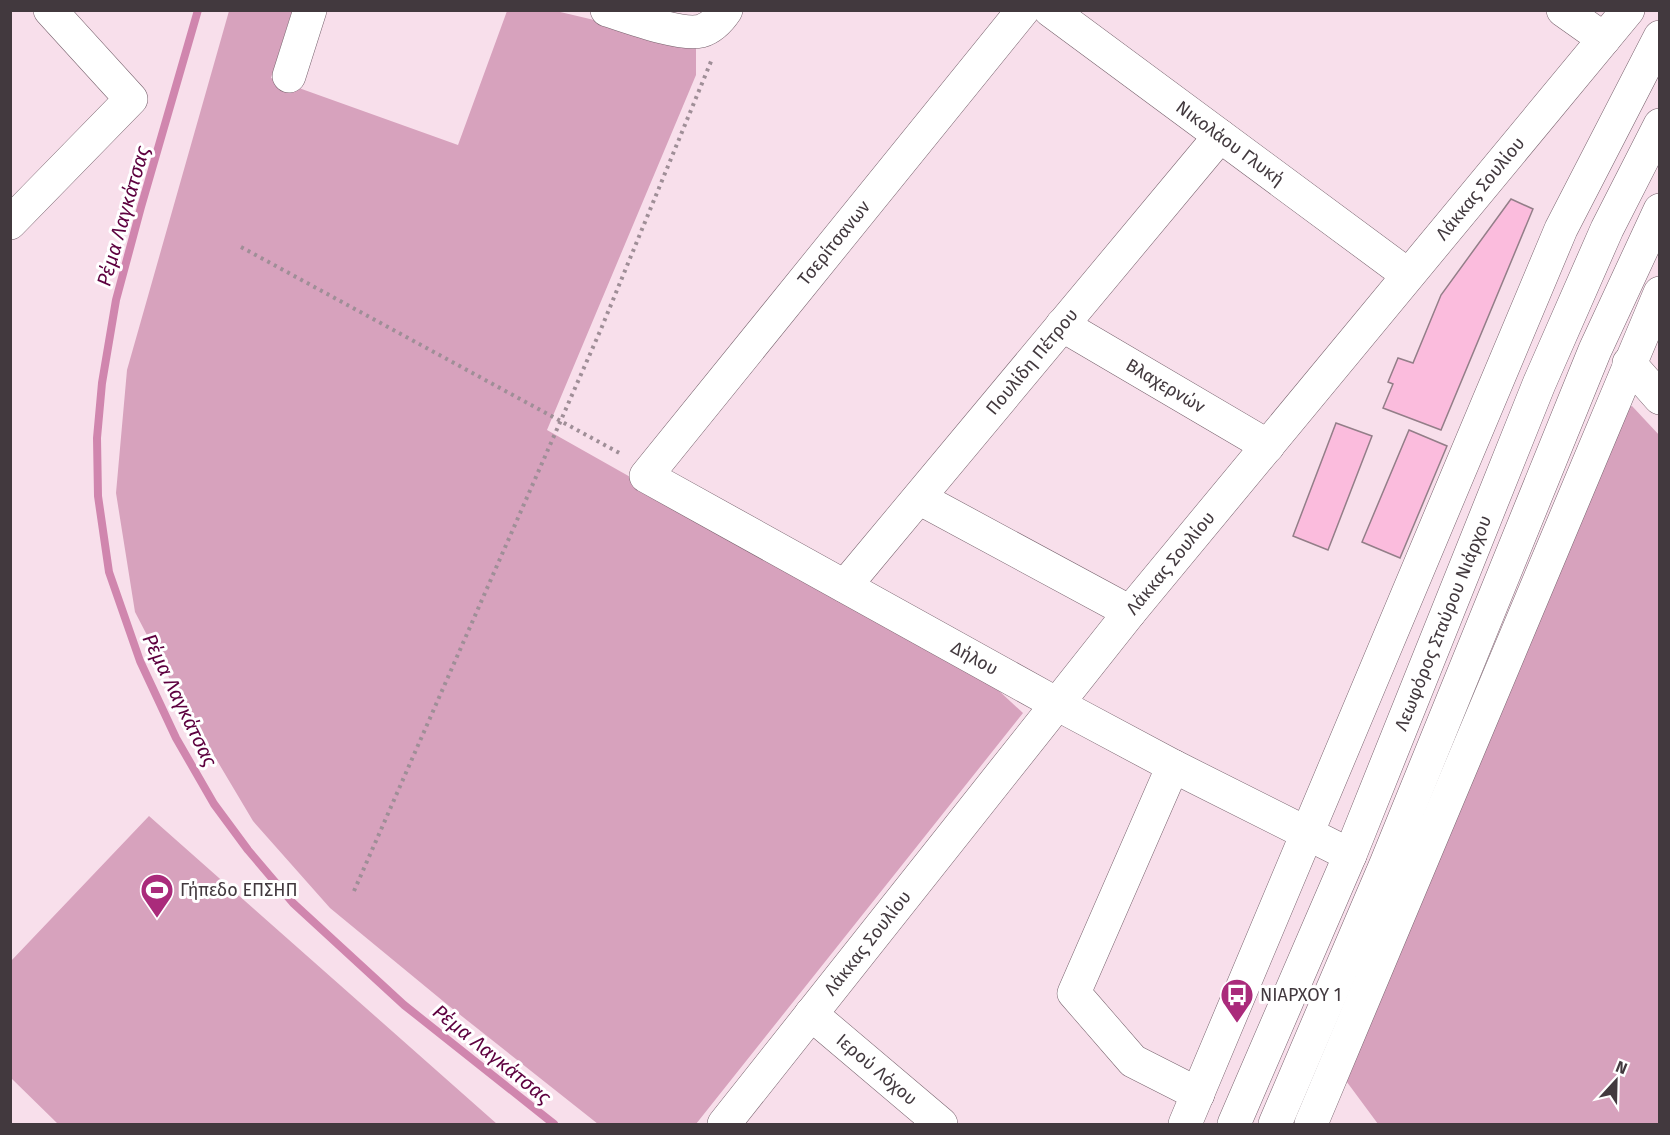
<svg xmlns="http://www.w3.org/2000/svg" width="1670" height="1135" font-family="'Fira Sans',sans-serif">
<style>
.green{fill:#d7a2bd}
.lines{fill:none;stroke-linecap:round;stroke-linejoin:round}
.stream{stroke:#d086ae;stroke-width:8}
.building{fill:#fbbcdd;stroke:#937e88;stroke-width:1.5}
.minor-casing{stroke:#78636e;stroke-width:34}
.major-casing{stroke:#78636e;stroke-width:34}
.path{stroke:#9f8e97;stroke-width:4;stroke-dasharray:3 4.5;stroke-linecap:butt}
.minor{stroke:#fff;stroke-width:33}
.major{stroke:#fff;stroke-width:33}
.labels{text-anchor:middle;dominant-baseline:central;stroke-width:6;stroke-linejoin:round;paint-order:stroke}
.street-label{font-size:18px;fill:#42393e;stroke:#fff}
.poi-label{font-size:18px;fill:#42393e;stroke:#fff;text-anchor:start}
.water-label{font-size:20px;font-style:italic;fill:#5d003f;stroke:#fff}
</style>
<rect width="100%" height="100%" fill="#f8dfeb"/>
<path class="green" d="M229 11H292L271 78 458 145 507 11H556L696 44V75L547 430 983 676 1023 713 696 1124H598L449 1006 330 908 253 821 178 695 135 612 116 493 127 370Z
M1632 406 1660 436 1659 1124H1378L1341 1074 1621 410Z
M149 816 497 1124H58L11 1078V961Z"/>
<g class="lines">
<path class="stream" d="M198 10 141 207 116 300 102 383 97 438 98 496 109 572 140 661 176 738 214 804 248 850 293 903 404 1005 554 1124"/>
</g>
<path class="building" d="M1511 199 1533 209 1441 430 1383 408 1393 384 1388 382 1398 358 1413 363 1441 295Z
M1336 423 1372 436 1328 550 1293 536Z
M1409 430 1447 446 1400 558 1362 542Z"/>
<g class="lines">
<g class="minor-casing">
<g id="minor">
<path d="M607 10C629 17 680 36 701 31 711 28 720 19 726 10"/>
<path id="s1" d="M1023 10 646 476 1057 704 1173 766 1350 855"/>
<path id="s2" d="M1050 10 1408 275"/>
<path d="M1563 10 1604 39"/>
<path d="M289 76 310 10"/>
<path d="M10 223 131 99 50 10"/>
<path id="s3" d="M1062 325 1268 446"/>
<path d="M1629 363 1660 398"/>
<path d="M919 498 1130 612"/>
<path id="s4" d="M845 586 1220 136"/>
<path d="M1173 766 1074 993 1133 1061 1198 1094"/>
<path id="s5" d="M811 1014 941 1124"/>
<path id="s6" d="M724 1124 1130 612 1628 10"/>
<path d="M1185 1124 1561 229 1660 37"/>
<path d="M1311 1124 1660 293"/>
</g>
</g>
<g class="major-casing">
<g id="major">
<path id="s7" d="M1234 1124 1350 855 1539 384 1607 229 1660 125"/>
<path d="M1275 1124 1386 864 1595 350 1660 210"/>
</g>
</g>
<path class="path" d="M241 247 623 455
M354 891 601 329 712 59"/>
<use href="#minor" class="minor"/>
<use href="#major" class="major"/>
</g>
<defs>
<g id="stadium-pin" transform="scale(1.725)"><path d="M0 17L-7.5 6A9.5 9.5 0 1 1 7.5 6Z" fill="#aa2b7b" stroke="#fff"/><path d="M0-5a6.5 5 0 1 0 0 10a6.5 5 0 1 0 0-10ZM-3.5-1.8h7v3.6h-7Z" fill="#fff"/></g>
<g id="bus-pin" transform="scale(1.725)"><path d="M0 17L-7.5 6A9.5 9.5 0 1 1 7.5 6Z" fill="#aa2b7b" stroke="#fff"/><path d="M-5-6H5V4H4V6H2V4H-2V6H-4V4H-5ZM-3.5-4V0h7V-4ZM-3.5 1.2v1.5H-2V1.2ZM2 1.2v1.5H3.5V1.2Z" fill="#fff"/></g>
</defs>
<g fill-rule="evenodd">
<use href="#stadium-pin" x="157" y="890"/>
<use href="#bus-pin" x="1237" y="995"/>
</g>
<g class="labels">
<g class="street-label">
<text stroke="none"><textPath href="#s2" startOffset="224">Νικολάου Γλυκή</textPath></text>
<text stroke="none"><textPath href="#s6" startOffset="1203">Λάκκας Σουλίου</textPath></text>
<text transform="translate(834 243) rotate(-51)">Τσερίτσανων</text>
<text stroke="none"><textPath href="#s4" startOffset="292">Πουλίδη Πέτρου</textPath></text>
<text stroke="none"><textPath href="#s3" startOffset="120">Βλαχερνών</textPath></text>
<text stroke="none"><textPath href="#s6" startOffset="717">Λάκκας Σουλίου</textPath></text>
<text stroke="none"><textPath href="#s7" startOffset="543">Λεωφόρος Σταύρου Νιάρχου</textPath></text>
<text stroke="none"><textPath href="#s1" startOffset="975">Δήλου</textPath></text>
<text stroke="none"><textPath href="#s6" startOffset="231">Λάκκας Σουλίου</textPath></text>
<text stroke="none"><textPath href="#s5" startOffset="86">Ιερού Λόχου</textPath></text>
</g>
<g class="poi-label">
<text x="180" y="890">Γήπεδο ΕΠΣΗΠ</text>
<text x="1260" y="995">ΝΙΑΡΧΟΥ 1</text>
</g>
<g class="water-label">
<text transform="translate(123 216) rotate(-74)">Ρέμα Λαγκάτσας</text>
<text transform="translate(180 700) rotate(64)">Ρέμα Λαγκάτσας</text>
<text transform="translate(492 1054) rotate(39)">Ρέμα Λαγκάτσας</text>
</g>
</g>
<rect width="1670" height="1135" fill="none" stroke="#42393e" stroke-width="24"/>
<g transform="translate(1616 1081) rotate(22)" stroke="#ffffff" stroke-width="4.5" paint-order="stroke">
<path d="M0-4.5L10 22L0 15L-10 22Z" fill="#42393e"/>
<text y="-9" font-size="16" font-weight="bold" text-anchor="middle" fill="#42393e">N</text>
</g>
</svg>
